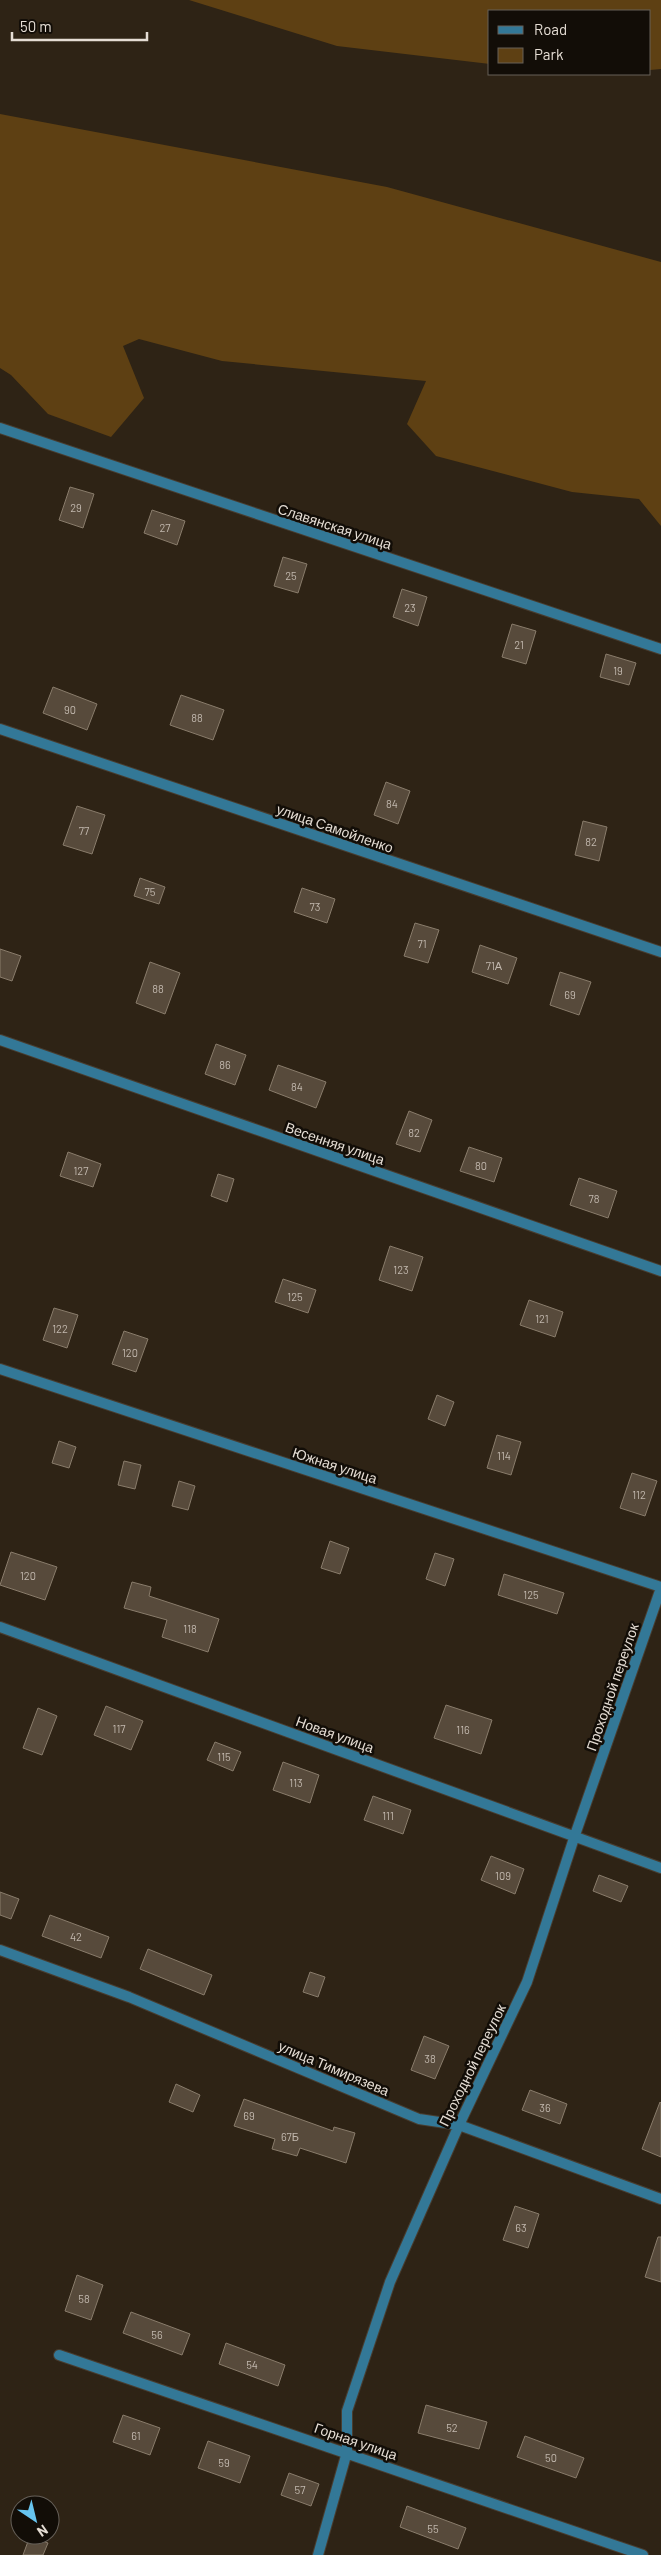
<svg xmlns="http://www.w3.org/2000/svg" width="661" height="2555" font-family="Barlow,sans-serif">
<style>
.green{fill:#5e4013}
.building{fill:#574a3b;stroke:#897c6b}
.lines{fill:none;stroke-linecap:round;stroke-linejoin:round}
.minor-casing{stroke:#483d30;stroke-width:12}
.minor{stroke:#337897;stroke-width:10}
.labels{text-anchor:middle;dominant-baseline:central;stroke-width:5;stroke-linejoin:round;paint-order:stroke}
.number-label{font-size:11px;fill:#c2b8ae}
.street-label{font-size:14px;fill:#e5ddd4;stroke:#120d07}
</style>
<rect width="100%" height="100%" fill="#2e2315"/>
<path class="green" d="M189 0H661V69L650 70V11H490V64L337 46Z
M0 114 387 187 661 262V526L639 499 572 492 436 456 407 424 426 381 222 361 139 339 123 346 144 398 111 437 48 414 11 375 0 368Z"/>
<path class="building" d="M70 487 94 494 83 528 59 520Z
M152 510 185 521 177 545 144 533Z
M283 557 307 564 298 593 274 586Z
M402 589 427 597 418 626 393 617Z
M512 624 536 631 526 664 502 657Z
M606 654 636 663 629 685 600 677Z
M53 687 97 704 87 730 43 713Z
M181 695 224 710 213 740 170 725Z
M386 782 410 791 398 824 374 815Z
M77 806 105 815 92 854 63 845Z
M583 821 607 827 599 861 575 855Z
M140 878 165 887 159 904 134 896Z
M302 888 335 899 327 923 294 912Z
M415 923 439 930 428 963 404 956Z
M480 945 517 958 508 984 472 972Z
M0 949 21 956 12 981 0 977Z
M150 962 180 973 165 1014 136 1003Z
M560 972 591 982 579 1015 550 1005Z
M216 1044 246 1055 235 1085 205 1074Z
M278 1065 326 1082 316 1108 269 1090Z
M409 1111 432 1120 420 1152 396 1144Z
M469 1147 502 1158 494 1182 460 1171Z
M68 1152 101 1164 93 1187 60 1176Z
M218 1174 234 1179 227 1202 211 1196Z
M579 1178 617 1191 608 1218 570 1205Z
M390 1246 423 1257 412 1291 379 1280Z
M283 1279 316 1290 308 1313 275 1302Z
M529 1300 563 1312 555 1337 520 1325Z
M54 1308 78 1315 67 1348 43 1340Z
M124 1331 148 1339 136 1372 112 1364Z
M437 1395 454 1402 445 1426 428 1419Z
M497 1435 521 1442 511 1475 487 1468Z
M59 1441 76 1447 69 1468 52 1463Z
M124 1461 141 1465 135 1489 118 1485Z
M632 1473 657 1481 645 1516 620 1508Z
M179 1481 195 1486 188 1510 172 1506Z
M330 1541 349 1548 340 1574 321 1568Z
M11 1552 57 1567 45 1600 0 1585Z
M435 1553 454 1559 445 1586 426 1579Z
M504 1574 564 1593 557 1614 498 1595Z
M132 1582 151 1587 149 1596 219 1619 208 1652 162 1637 167 1620 124 1608Z
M446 1705 492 1720 481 1754 434 1738Z
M106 1706 143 1721 131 1750 94 1735Z
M38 1708 57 1716 42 1755 23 1748Z
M215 1742 241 1752 233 1771 207 1760Z
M283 1762 319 1775 310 1803 273 1790Z
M373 1796 411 1810 403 1834 364 1820Z
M491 1856 524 1869 515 1894 481 1880Z
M599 1875 628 1886 621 1902 593 1891Z
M0 1892 19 1899 11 1919 0 1915Z
M50 1915 109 1937 101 1958 42 1936Z
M148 1949 212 1975 204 1995 140 1969Z
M310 1972 325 1977 318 1997 303 1992Z
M424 2036 449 2046 435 2079 411 2070Z
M176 2084 200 2095 193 2112 169 2102Z
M530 2090 567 2104 560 2124 522 2110Z
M244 2099 333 2131 334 2127 355 2133 346 2163 300 2148 297 2156 272 2149 275 2139 234 2126Z
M660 2102 661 2103V2157L642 2149Z
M515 2206 539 2214 528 2248 503 2240Z
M658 2237H661V2282L645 2277Z
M77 2275 103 2285 91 2320 65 2311Z
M131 2312 190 2334 182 2355 123 2333Z
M226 2343 285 2365 278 2386 219 2364Z
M426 2405 487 2422 479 2449 418 2433Z
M123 2415 160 2428 150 2455 113 2442Z
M525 2436 584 2458 576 2478 517 2457Z
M208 2441 250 2456 240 2483 198 2468Z
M289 2473 319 2484 311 2506 281 2495Z
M407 2506 466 2528 458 2549 400 2527Z
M30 2536 48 2543 43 2555H23Z"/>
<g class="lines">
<g class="minor-casing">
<path id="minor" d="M0 428 661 649
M0 729 661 952
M0 1040 661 1271
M0 1369 661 1587
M0 1627 661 1868
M0 1950 129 1997 419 2119 459 2125 661 2199
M59 2355 643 2555
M318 2555 347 2452V2411L390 2282 459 2125 527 1982 575 1835 661 1588"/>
</g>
<use href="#minor" class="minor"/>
</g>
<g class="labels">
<g class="number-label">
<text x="76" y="507">29</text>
<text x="165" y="527">27</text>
<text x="291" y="575">25</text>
<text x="410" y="607">23</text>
<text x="519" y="644">21</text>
<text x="618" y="670">19</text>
<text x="70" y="709">90</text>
<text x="197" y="717">88</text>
<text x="392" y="803">84</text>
<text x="84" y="830">77</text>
<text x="591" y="841">82</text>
<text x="150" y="891">75</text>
<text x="315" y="906">73</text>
<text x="422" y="943">71</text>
<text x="494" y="965">71А</text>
<text x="158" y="988">88</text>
<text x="570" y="994">69</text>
<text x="225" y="1064">86</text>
<text x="297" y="1086">84</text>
<text x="414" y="1132">82</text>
<text x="481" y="1165">80</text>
<text x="81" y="1170">127</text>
<text x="594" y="1198">78</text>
<text x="401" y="1269">123</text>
<text x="295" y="1296">125</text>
<text x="542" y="1318">121</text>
<text x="60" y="1328">122</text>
<text x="130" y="1352">120</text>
<text x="504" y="1455">114</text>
<text x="639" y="1494">112</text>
<text x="28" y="1575">120</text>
<text x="531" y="1594">125</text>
<text x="190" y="1628">118</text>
<text x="119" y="1728">117</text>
<text x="463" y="1729">116</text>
<text x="224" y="1756">115</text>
<text x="296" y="1782">113</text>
<text x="388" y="1815">111</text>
<text x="503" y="1875">109</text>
<text x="76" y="1936">42</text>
<text x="430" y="2058">38</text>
<text x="545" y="2107">36</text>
<text x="249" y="2115">69</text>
<text x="290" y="2136">67Б</text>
<text x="521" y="2227">63</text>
<text x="84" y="2298">58</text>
<text x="157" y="2334">56</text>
<text x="252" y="2364">54</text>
<text x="452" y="2427">52</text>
<text x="136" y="2435">61</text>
<text x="551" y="2457">50</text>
<text x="224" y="2462">59</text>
<text x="300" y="2489">57</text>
<text x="433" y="2528">55</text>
</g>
<g class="street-label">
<text transform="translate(335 526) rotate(18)">Славянская улица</text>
<text transform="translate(335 828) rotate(19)">улица Самойленко</text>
<text transform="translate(335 1143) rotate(19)">Весенняя улица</text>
<text transform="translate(335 1465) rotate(18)">Южная улица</text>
<text transform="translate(612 1687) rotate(-71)">Проходной переулок</text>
<text transform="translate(335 1734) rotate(20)">Новая улица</text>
<text transform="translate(472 2065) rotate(-64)">Проходной переулок</text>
<text transform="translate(334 2068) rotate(23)">улица Тимирязева</text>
<text transform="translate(356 2441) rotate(19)">Горная улица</text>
</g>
</g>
<rect x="488" y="10" width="162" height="65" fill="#120d07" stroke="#666059"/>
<rect x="498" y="26" width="25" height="8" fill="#337897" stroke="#666059"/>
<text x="534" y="35" font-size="15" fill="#e5ddd4">Road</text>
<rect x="498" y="48" width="25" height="15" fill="#5e4013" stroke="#666059"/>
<text x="534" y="60" font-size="15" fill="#e5ddd4">Park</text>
<g transform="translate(35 2520) rotate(145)"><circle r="24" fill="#120d07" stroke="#666059"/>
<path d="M0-4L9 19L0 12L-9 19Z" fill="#67c4ef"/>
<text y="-8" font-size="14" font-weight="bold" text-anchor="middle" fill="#e5ddd4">N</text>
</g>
<path d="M12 32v8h135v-8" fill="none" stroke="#e5ddd4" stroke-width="2.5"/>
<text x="20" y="32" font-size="15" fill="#e5ddd4" stroke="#120d07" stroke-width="4" paint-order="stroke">50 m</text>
</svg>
